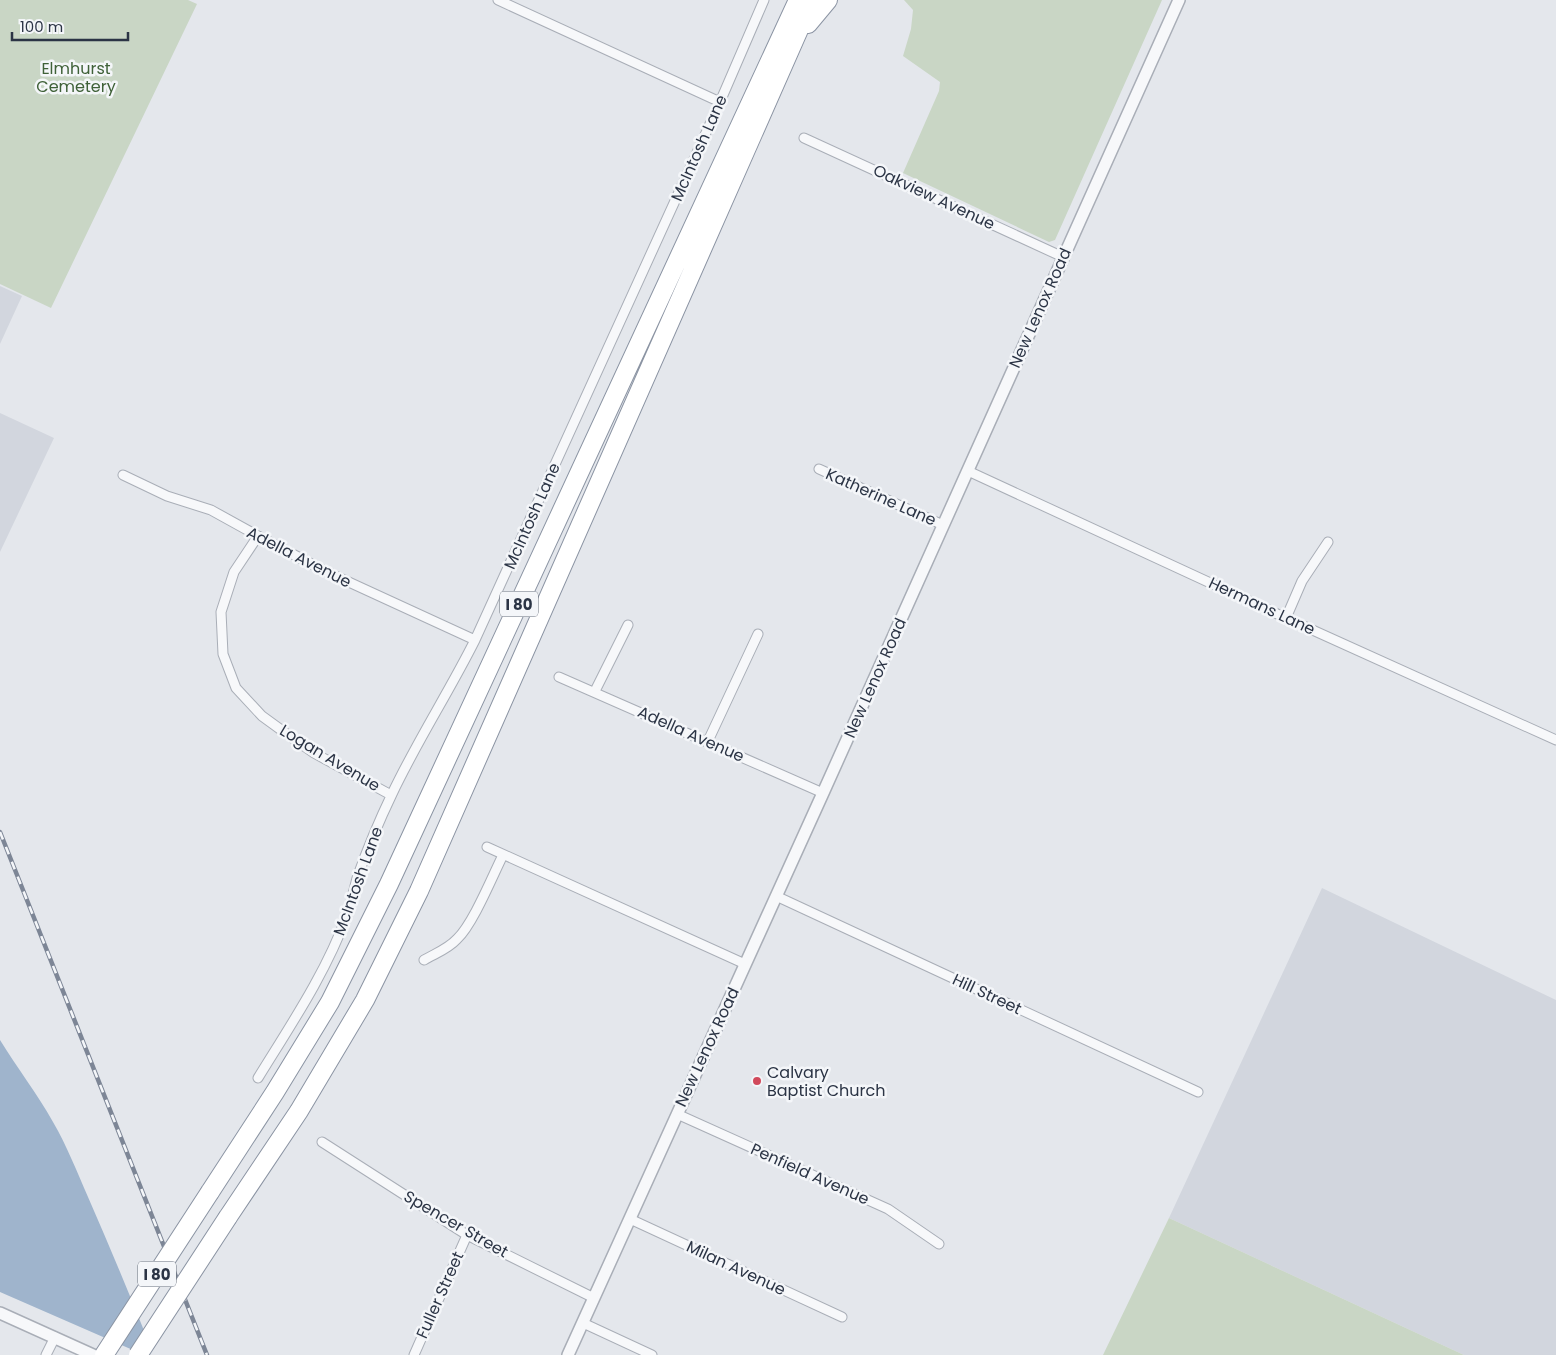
<svg xmlns="http://www.w3.org/2000/svg" width="1556" height="1355" font-family="Poppins,sans-serif">
<style>
.built{fill:#d2d6de}
.green{fill:#c9d6c5}
.water{fill:#9fb4cc}
.lines{fill:none;stroke-linecap:round;stroke-linejoin:round}
.minor-casing{stroke:#a9aeb7;stroke-width:11}
.tertiary-casing{stroke:#a9aeb7;stroke-width:14}
.motorway-casing{stroke:#8b94a3;stroke-width:20}
.minor{stroke:#f7f8fa;stroke-width:9}
.tertiary{stroke:#f7f8fa;stroke-width:11}
.motorway{stroke:#fff;stroke-width:18}
.rail-casing{stroke:#7d8696;stroke-width:4.5}
.rail{stroke:#f4f6f9;stroke-width:2.5;stroke-dasharray:8;stroke-linecap:butt}
.motorway-bridge-casing{stroke:#8b94a3;stroke-width:20;stroke-linecap:butt}
.motorway-bridge{stroke:#fff;stroke-width:18}
.poi-dot{fill:#d1495b;stroke:#f4f6f9;stroke-width:2}
.labels{text-anchor:middle;dominant-baseline:central;stroke-width:5;stroke-linejoin:round;paint-order:stroke}
.shield{fill:#f4f6f9;stroke:#676e7b;stroke-width:1}
.shield-label{font-size:15px;font-weight:bold;fill:#2b3445}
.park-label{font-size:16px;fill:#3f6138;stroke:#f4f6f9}
.street-label{font-size:16px;fill:#2b3445;stroke:#f4f6f9}
.poi-label{font-size:16px;fill:#2b3445;stroke:#f4f6f9;text-anchor:start}
</style>
<rect width="100%" height="100%" fill="#e4e7ec"/>
<path class="built" d="M0 286 22 296 0 344Z
M0 413 54 438 0 552Z
M1322 888 1556 1000V1355H1464L1169 1218Z"/>
<path class="green" d="M0 0H188L197 4 51 308 0 284Z
M904 0H1162L1055 240 1049 242 903 173 939 91 940 82 903 56 911 29 913 10Z
M1169 1218 1464 1355H1103Z"/>
<path class="water" d="M0 1040C17 1068 37 1093 53 1122 67 1146 77 1172 88 1197 110 1247 131 1298 151 1348L142 1354 0 1292Z"/>
<g class="lines">
<g class="minor-casing">
<path id="minor" d="M498 0 720 102
M804 138 1063 257
M819 469 943 525
M968 471 1286 618 1556 740
M123 475 167 496 211 510 258 536 327 572 475 640
M258 536 234 572 221 612 223 654 236 688 262 716 284 732 314 753 391 795
M1286 618 1302 581 1328 542
M559 677 823 793
M595 691 628 625
M708 741 758 634
M487 847 745 964
M776 896 1198 1092
M424 960C436 953 448 949 457 939 473 924 492 877 503 855
M258 1078C290 1026 326 973 347 915 351 903 354 890 357 878 367 850 379 821 392 794 417 741 449 692 475 640L720 102 764 0
M677 1114 888 1209 939 1244
M322 1142 467 1235 594 1298
M630 1219 842 1317
M583 1323 652 1355
M46 1355 55 1337
M414 1355 467 1235"/>
</g>
<g class="tertiary-casing">
<path id="tertiary" d="M0 1313 93 1355
M568 1355 823 793 1179 0"/>
</g>
<g class="motorway-casing">
<path id="motorway" d="M808 24 828 0
M210 1192 275 1092 330 1002 389 884 798 0
M228 1217 299 1111 365 1000 419 891 812 0"/>
</g>
<use href="#minor" class="minor"/>
<use href="#tertiary" class="tertiary"/>
<use href="#motorway" class="motorway"/>
<g class="rail-casing">
<path id="rail" d="M0 832 207 1355"/>
</g>
<use href="#rail" class="rail"/>
<g class="motorway-bridge-casing">
<path id="motorway-bridge" d="M104 1355 210 1192
M138 1355 228 1217"/>
</g>
<use href="#motorway-bridge" class="motorway-bridge"/>
</g>
<circle class="poi-dot" cx="757" cy="1081" r="5"/>
<g class="labels">
<g class="shield">
<rect x="500" y="591.5" width="38" height="25" rx="4"/>
<rect x="138" y="1261.5" width="38" height="25" rx="4"/>
</g>
<g class="shield-label">
<text x="519" y="604">I 80</text>
<text x="157" y="1274">I 80</text>
</g>
<g class="park-label">
<text x="76" y="68">Elmhurst<tspan x="76" dy="18">Cemetery</tspan></text>
</g>
<g class="street-label">
<text transform="translate(699 148) rotate(-66)">McIntosh Lane</text>
<text transform="translate(934 197) rotate(25)">Oakview Avenue</text>
<text transform="translate(1040 308) rotate(-66)">New Lenox Road</text>
<text transform="translate(881 497) rotate(24)">Katherine Lane</text>
<text transform="translate(532 516) rotate(-66)">McIntosh Lane</text>
<text transform="translate(299 557) rotate(27)">Adella Avenue</text>
<text transform="translate(1262 606) rotate(25)">Hermans Lane</text>
<text transform="translate(875 678) rotate(-66)">New Lenox Road</text>
<text transform="translate(691 734) rotate(24)">Adella Avenue</text>
<text transform="translate(330 758) rotate(31)">Logan Avenue</text>
<text transform="translate(358 881) rotate(-70)">McIntosh Lane</text>
<text transform="translate(987 994) rotate(25)">Hill Street</text>
<text transform="translate(707 1047) rotate(-65)">New Lenox Road</text>
<text transform="translate(810 1174) rotate(24)">Penfield Avenue</text>
<text transform="translate(456 1224) rotate(30)">Spencer Street</text>
<text transform="translate(736 1268) rotate(25)">Milan Avenue</text>
<text transform="translate(440 1295) rotate(-66)">Fuller Street</text>
</g>
<g class="poi-label">
<text x="767" y="1072">Calvary<tspan x="767" dy="18">Baptist Church</tspan></text>
</g>
</g>
<path d="M12 32v8h116v-8" fill="none" stroke="#2b3445" stroke-width="2.5"/>
<text x="20" y="32" font-size="15" fill="#2b3445" stroke="#f4f6f9" stroke-width="4" paint-order="stroke">100 m</text>
</svg>
